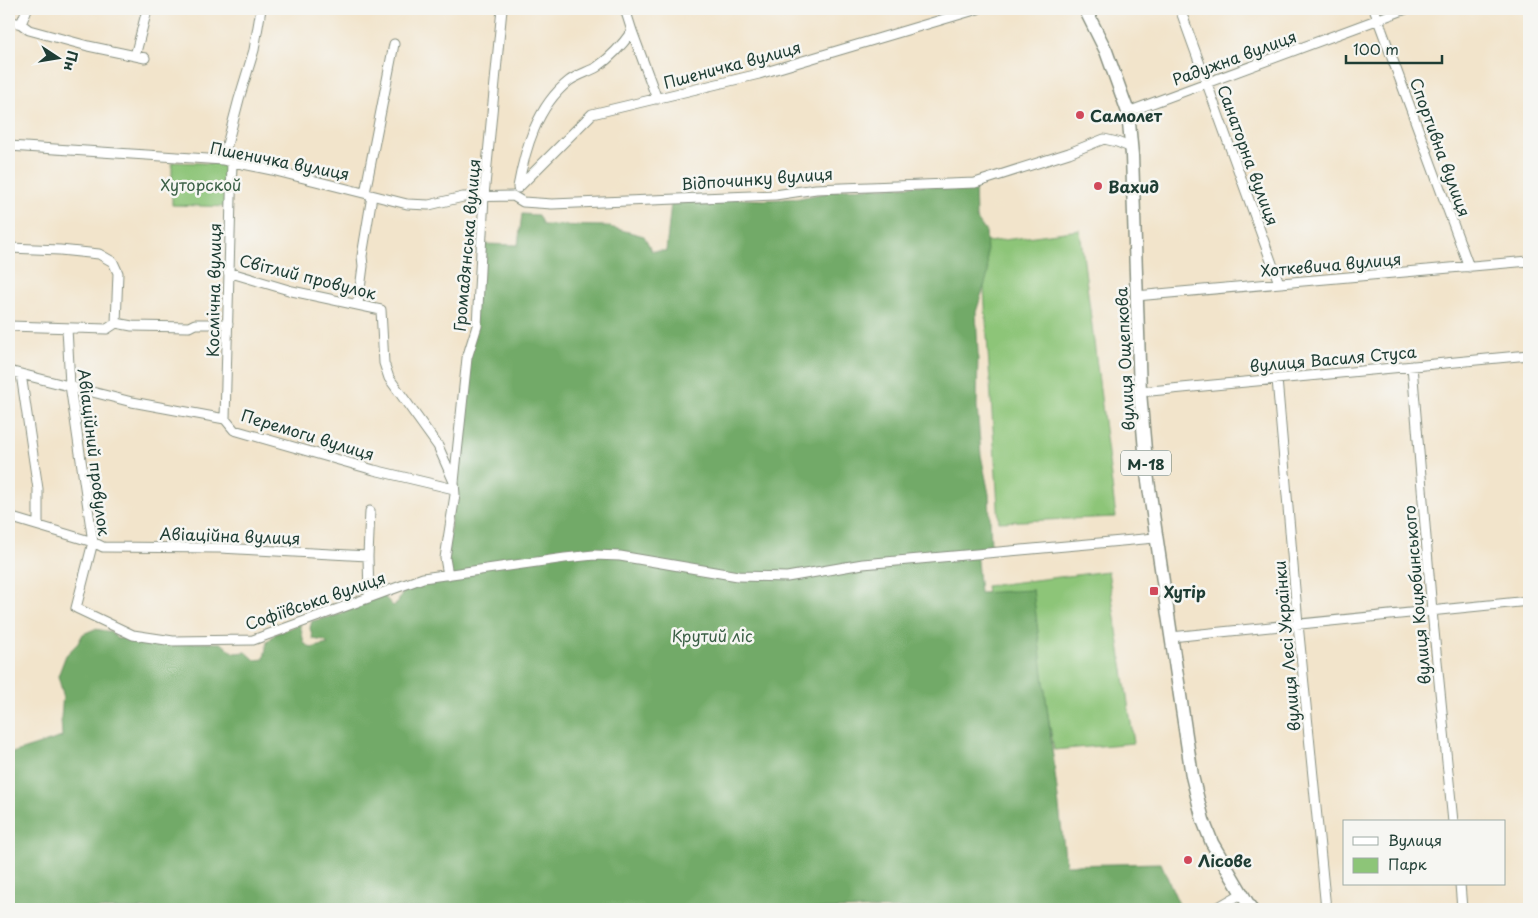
<svg xmlns="http://www.w3.org/2000/svg" width="1538" height="918" font-family="'Playpen Sans',sans-serif">
<style>
.green{fill:#8dc578;stroke:#568156}
.forest{fill:#72aa68;stroke:#48744e}
.lines{fill:none;stroke-linecap:round;stroke-linejoin:round}
.minor-casing{stroke:#889080;stroke-width:11}
.highway-casing{stroke:#889080;stroke-width:15}
.minor{stroke:#fff;stroke-width:9}
.highway{stroke:#fff;stroke-width:12}
.poi-dot{fill:#d1495b;stroke:#f6f6f2;stroke-width:2}
.labels{text-anchor:middle;dominant-baseline:central;stroke-width:5;stroke-linejoin:round;paint-order:stroke}
.shield{fill:#f6f6f2;stroke:#60746d;stroke-width:1}
.shield-label{font-size:15px;font-weight:bold;fill:#1f3d34}
.street-label{font-size:16px;fill:#1f3d34;stroke:#f6f6f2}
.poi-label{font-size:16px;font-weight:bold;fill:#1f3d34;stroke:#f6f6f2;text-anchor:start}
.park-label{font-size:16px;fill:#3a5f45;stroke:#f6f6f2}
</style>
<rect width="100%" height="100%" fill="#f6f6f2"/>
<filter id="ink" filterUnits="userSpaceOnUse"><feTurbulence type="fractalNoise" baseFrequency=".02" numOctaves="2"/><feDisplacementMap in="SourceGraphic" scale="10" xChannelSelector="R" yChannelSelector="G"/><feConvolveMatrix kernelMatrix="1 2 1 2 8 2 1 2 1" color-interpolation-filters="sRGB"/></filter>
<filter id="wash" filterUnits="userSpaceOnUse"><feTurbulence type="fractalNoise" baseFrequency=".0096" numOctaves="4" result="noise"/><feDisplacementMap in="SourceGraphic" scale="20" xChannelSelector="R" yChannelSelector="G"/><feGaussianBlur stdDeviation="1.12" result="paint"/><feColorMatrix in="noise" values="0 0 0 0 0 0 0 0 0 0 0 0 0 0 0 0 0 1.4 0 .05"/><feComposite in="paint" operator="in"/></filter>
<g filter="url(#wash)">
<rect width="100%" height="100%" fill="#f2e4cb"/>
<path class="green" d="M172 162 230 164 229 207 172 205Z
M1080 230 1116 517 999 522 981 243Z
M1108 571 1134 743 1054 750 1041 674 998 664 986 586Z"/>
<path class="forest" d="M975 183 976 218 986 232 988 274 976 312 978 353 977 406 981 455 989 494 991 546 976 550 980 593 1033 590 1066 865 1161 863 1181 909H9V754L62 737 61 718 63 694 58 676 66 655 78 643 83 634 95 629 112 632 117 639 133 637 138 643 163 642 221 643 234 653 246 652 255 660 264 659 267 642 275 634 300 624 304 643 311 648 328 644 324 641 313 639 310 628 312 621 342 614 344 606 380 592 393 606 398 603C403 582 429 580 447 575L454 474 483 244 518 245 522 214 538 215 543 225 606 226 644 236 652 251H666L671 203 723 198 764 200 800 198 843 189Z"/>
</g>
<g filter="url(#ink)">
<g class="lines">
<g class="minor-casing">
<path id="minor" d="M625 9 632 31 657 99
M1180 9 1279 283
M1374 9 1469 267
M9 21 21 24 29 30 88 46 145 58
M21 24 27 9
M135 56 147 10
M1128 112 1406 9
M9 146 223 160 272 170 407 204 429 205 463 197 513 196
M223 160 239 99 254 50 261 9
M518 187C525 149 537 106 569 81 577 75 588 72 597 67 610 58 623 44 632 31
M518 188 592 114 759 74 978 9
M365 193 394 44
M513 196 523 202 552 204 775 195 816 189 975 183 1069 153 1104 139 1117 142 1132 148
M9 248 60 250 99 254 113 262 118 273 116 323
M228 272 292 291 381 310 384 363 389 378 438 446 454 482 455 495 445 558 448 575
M1136 296 1529 261
M358 304 363 266 362 256 372 196
M116 323 132 326 189 327 195 324H228
M9 326 107 329 116 323
M67 328 70 385 93 542 76 608 133 635 173 641 253 640 423 578 565 558 594 555 620 556 738 576 787 577 863 564 1155 538
M1412 366 1432 611 1453 822
M9 371 132 402 225 419 234 430 374 470 454 489
M21 374 38 489V525
M1277 379 1298 624 1326 909
M1140 392 1529 355
M225 419 232 162
M454 482 467 358 477 326 484 196 502 9
M9 517 93 542 103 547 220 548 368 556
M369 598 368 556 370 511
M1171 637 1529 601
M1460 884 1462 909
M1215 909 1241 894"/>
</g>
<g class="highway-casing">
<path id="highway" d="M1085 9 1106 51 1128 112 1132 155 1140 392 1147 474 1192 776 1203 820 1212 843 1251 909"/>
</g>
<use href="#minor" class="minor"/>
<use href="#highway" class="highway"/>
</g>
</g>
<g class="poi-dot">
<circle cx="1080" cy="115" r="5"/>
<circle cx="1098" cy="186" r="5"/>
<rect x="1149" y="586" width="10" height="10" rx="2.5"/>
<circle cx="1188" cy="860" r="5"/>
</g>
<g class="labels">
<rect class="shield" x="1121" y="450.5" width="50" height="25" rx="4"/>
<g class="shield-label">
<text x="1146" y="463">М-18</text>
</g>
<g class="street-label">
<text transform="translate(1234 57) rotate(-20)">Радужна вулиця</text>
<text transform="translate(732 64) rotate(-15)">Пшеничка вулиця</text>
<text transform="translate(1441 147) rotate(70)">Спортивна вулиця</text>
<text transform="translate(1249 155) rotate(70)">Санаторна вулиця</text>
<text transform="translate(280 160) rotate(11)">Пшеничка вулиця</text>
<text transform="translate(757 178) rotate(-4)">Відпочинку вулиця</text>
<text transform="translate(466 245) rotate(-85)">Громадянська вулиця</text>
<text transform="translate(1331 264) rotate(-5)">Хоткевича вулиця</text>
<text transform="translate(308 276) rotate(14)">Світлий провулок</text>
<text transform="translate(213 290) rotate(-89)">Космічна вулиця</text>
<text transform="translate(1333 358) rotate(-5)">вулиця Василя Стуса</text>
<text transform="translate(1124 359) rotate(-93)">вулиця Ощепкова</text>
<text transform="translate(308 434) rotate(17)">Перемоги вулиця</text>
<text transform="translate(95 452) rotate(83)">Авіаційний провулок</text>
<text transform="translate(230 535) rotate(2)">Авіаційна вулиця</text>
<text transform="translate(1416 595) rotate(-95)">вулиця Коцюбинського</text>
<text transform="translate(315 600) rotate(-19)">Софіївська вулиця</text>
<text transform="translate(1286 646) rotate(-95)">вулиця Лесі Українки</text>
</g>
<g class="poi-label">
<text x="1090" y="115">Самолет</text>
<text x="1108" y="186">Вахид</text>
<text x="1164" y="591">Хутір</text>
<text x="1198" y="860">Лісове</text>
</g>
<g class="park-label">
<text x="201" y="184">Хуторской</text>
<text x="712" y="635">Крутий ліс</text>
</g>
</g>
<rect width="1538" height="918" fill="none" stroke="#f6f6f2" stroke-width="30"/>
<rect x="1343" y="820" width="162" height="65" fill="#f6f6f2" stroke="#a0aca6"/>
<rect x="1353" y="837" width="25" height="8" fill="#ffffff" stroke="#a0aca6"/>
<text x="1388" y="846" font-size="15" fill="#1f3d34">Вулиця</text>
<rect x="1353" y="858" width="25" height="15" fill="#8dc578" stroke="#a0aca6"/>
<text x="1388" y="870" font-size="15" fill="#1f3d34">Парк</text>
<g transform="translate(58 58) rotate(102)" stroke="#f6f6f2" stroke-width="4" paint-order="stroke">
<path d="M0-4L9 19L0 12L-9 19Z" fill="#1f3d34"/>
<text y="-8" font-size="14" font-weight="bold" text-anchor="middle" fill="#1f3d34">Пн</text>
</g>
<path d="M1346 55v8h96v-8" fill="none" stroke="#1f3d34" stroke-width="2.5"/>
<text x="1353" y="55" font-size="15" fill="#1f3d34" stroke="#f6f6f2" stroke-width="4" paint-order="stroke">100 m</text>
</svg>
